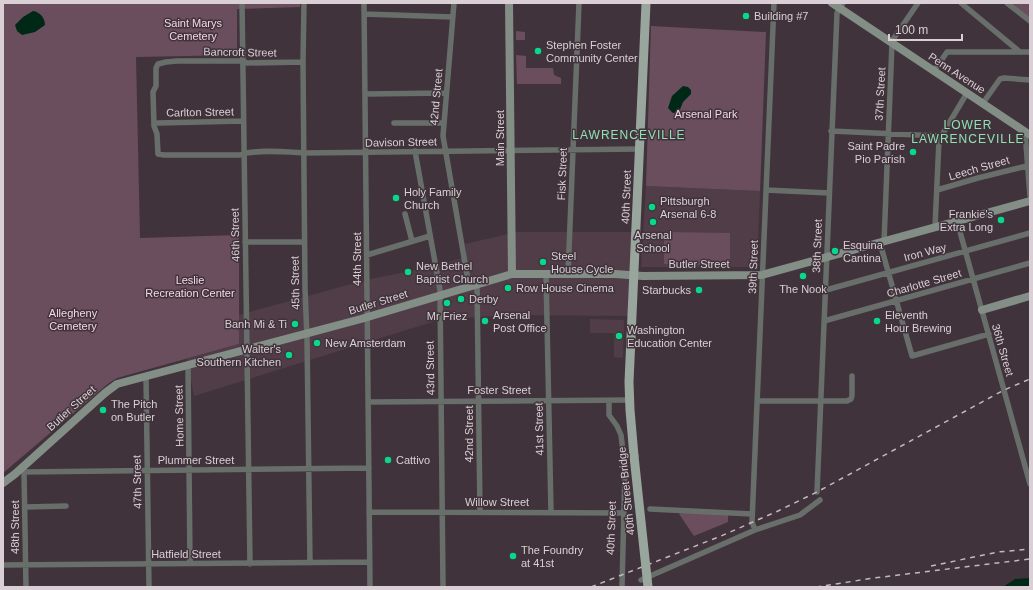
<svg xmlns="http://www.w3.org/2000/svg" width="1033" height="590" font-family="Helvetica,sans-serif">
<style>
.built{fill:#513d48}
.green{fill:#6a4e5e}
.water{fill:#002816}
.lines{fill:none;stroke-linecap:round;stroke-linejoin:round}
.street{stroke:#686f6b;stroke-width:5.5}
.secondary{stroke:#838e87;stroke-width:8}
.primary{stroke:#98a69d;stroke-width:9}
.rail{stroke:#c4b9be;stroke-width:1.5;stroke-dasharray:5 5;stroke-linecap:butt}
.primary-bridge{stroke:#98a69d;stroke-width:9}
.poi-dot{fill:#06d98b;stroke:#41333b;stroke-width:1.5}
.labels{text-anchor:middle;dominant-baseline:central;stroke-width:3;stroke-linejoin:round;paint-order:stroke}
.poi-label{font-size:11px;fill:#d9cfd4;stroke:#41333b;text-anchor:start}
.park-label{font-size:11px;fill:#f5d6e7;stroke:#41333b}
.street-label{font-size:11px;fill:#d9cfd4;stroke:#41333b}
.neighbourhood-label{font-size:12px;letter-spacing:1px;fill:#91e0b4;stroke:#41333b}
</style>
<rect width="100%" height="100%" fill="#41333b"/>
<path class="built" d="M646 186 760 191 757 267H641Z
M516 232H637L629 316 513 315 442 319 194 396 187 359 239 344V315L366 280 435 266 466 257 465 244Z
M590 319 624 320 623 358 614 357V333H590Z"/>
<path class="green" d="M3 3H300V7L237 9V55L136 57 140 238 239 235V344L117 378 109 383 3 473Z
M1011 3H1030V19Z
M651 26 766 32 760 191 646 186Z
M516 31 525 32V40H516Z
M516 55 526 56V68H553L554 75 561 78V84H517Z
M664 232 730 233V265L664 264Z
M683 512 728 514V522L694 536 679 514Z"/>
<path class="water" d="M33 11C40 12 45 18 45 25L35 32 22 35 17 31 15 25 23 17Z
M683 86 688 87 691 90V94L683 102 679 112 673 113 668 108 672 96Z
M1030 578V587H1003L1015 579Z"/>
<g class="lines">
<path class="street" d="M242 3 250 564
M304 3 303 62 305 288 307 339 310 563
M364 3 370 587
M454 3 443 136 469 286
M961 3 1020 52
M1007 3 1030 21
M364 14 453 17
M303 62 247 63 243 61H177L166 62 158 64 156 68V86L153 92 154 126 157 134 158 154 164 155H240C254 149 287 152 304 153L640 149
M934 71 947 52H1030
M365 94 446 93
M983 103 1000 79 1004 78 1030 80
M158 123 243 121
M394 123H444
M831 131 940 136
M1025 132 1030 196
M415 151 440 290 443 587
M766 190 829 193
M937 190 978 178 1027 166
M405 214 412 241
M957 221 1030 484
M935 227 939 140 967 93
M245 242H304
M884 242 892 43 894 38 918 3
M880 243 912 356 989 334
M367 255 430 236
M546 274 551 512
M568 274 579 3
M477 284 480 512
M826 290 1030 233
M824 321 1030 263
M188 365 190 563
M146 376 149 587
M609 401V415L617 426 621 435 625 468 622 587
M758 401H847L851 399 852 396V376
M368 402 629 400
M23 470 24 472 26 587
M24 472 369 468
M817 492 837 13 843 3
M25 507 66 506
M650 509 752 514
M369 512 624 513
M755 530 752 522 774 3
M3 565 370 562
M641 580 755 530 800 515 820 500"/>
<path class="secondary" d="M509 3 512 274
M832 3 1030 135
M982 310 1030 296
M3 483 15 474 105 393 117 384 361 319 512 274H615L643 276 762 275 1030 201"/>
<path class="primary" d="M634 456 630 410 629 382 646 3"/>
<path class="rail" d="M931 566 998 552 1030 549
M591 587 721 536 778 511 817 492 1004 390 1030 379
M816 587 874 578 1030 559"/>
<path class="primary-bridge" d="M634 456 648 587"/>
</g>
<g class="poi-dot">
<circle cx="746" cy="16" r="4"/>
<circle cx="538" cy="51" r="4"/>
<circle cx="913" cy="152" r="4"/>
<circle cx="396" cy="198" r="4"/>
<circle cx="652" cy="207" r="4"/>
<circle cx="1001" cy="220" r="4"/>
<circle cx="653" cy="222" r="4"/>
<circle cx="835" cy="251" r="4"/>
<circle cx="543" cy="262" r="4"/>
<circle cx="408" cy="272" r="4"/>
<circle cx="803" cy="276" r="4"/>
<circle cx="508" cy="288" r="4"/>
<circle cx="699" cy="290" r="4"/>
<circle cx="461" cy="299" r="4"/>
<circle cx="447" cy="303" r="4"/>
<circle cx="485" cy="321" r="4"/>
<circle cx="877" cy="321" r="4"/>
<circle cx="295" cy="324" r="4"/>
<circle cx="619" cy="336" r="4"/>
<circle cx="317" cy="343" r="4"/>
<circle cx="289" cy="355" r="4"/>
<circle cx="103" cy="410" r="4"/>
<circle cx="388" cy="460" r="4"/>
<circle cx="513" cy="556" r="4"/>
</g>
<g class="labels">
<g class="poi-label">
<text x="754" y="16">Building #7</text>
<text x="546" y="45">Stephen Foster<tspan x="546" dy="13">Community Center</tspan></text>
<text x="905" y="146" text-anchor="end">Saint Padre<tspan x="905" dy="13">Pio Parish</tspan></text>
<text x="404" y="192">Holy Family<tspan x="404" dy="13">Church</tspan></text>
<text x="660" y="201">Pittsburgh<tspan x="660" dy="13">Arsenal 6-8</tspan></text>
<text x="993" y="214" text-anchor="end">Frankie's<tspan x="993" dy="13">Extra Long</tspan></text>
<text x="653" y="235" text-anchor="middle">Arsenal<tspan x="653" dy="13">School</tspan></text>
<text x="843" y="245">Esquina<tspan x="843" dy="13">Cantina</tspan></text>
<text x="551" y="256">Steel<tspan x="551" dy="13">House Cycle</tspan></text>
<text x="416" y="266">New Bethel<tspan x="416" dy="13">Baptist Church</tspan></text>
<text x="516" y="288">Row House Cinema</text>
<text x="803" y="289" text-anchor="middle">The Nook</text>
<text x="691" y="290" text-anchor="end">Starbucks</text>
<text x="469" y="299">Derby</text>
<text x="493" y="315">Arsenal<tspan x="493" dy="13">Post Office</tspan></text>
<text x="885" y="315">Eleventh<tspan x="885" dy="13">Hour Brewing</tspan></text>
<text x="447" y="316" text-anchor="middle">Mr Friez</text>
<text x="287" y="324" text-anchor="end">Banh Mi &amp; Ti</text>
<text x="627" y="330">Washington<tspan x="627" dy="13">Education Center</tspan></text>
<text x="325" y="343">New Amsterdam</text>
<text x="281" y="349" text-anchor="end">Walter's<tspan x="281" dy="13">Southern Kitchen</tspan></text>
<text x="111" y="404">The Pitch<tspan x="111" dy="13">on Butler</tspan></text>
<text x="396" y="460">Cattivo</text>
<text x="521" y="550">The Foundry<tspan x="521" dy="13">at 41st</tspan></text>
</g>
<g class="park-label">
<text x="193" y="23">Saint Marys<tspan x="193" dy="13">Cemetery</tspan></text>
<text x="706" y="114">Arsenal Park</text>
<text x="190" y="280">Leslie<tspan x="190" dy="13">Recreation Center</tspan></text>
<text x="73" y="313">Allegheny<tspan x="73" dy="13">Cemetery</tspan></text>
</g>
<g class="street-label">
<text transform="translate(240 52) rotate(1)">Bancroft Street</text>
<text transform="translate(957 73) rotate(33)">Penn Avenue</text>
<text transform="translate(880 94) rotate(-87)">37th Street</text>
<text transform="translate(436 97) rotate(-85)">42nd Street</text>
<text transform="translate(200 112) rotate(-1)">Carlton Street</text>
<text transform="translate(500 138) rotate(-90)">Main Street</text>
<text transform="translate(401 142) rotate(-1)">Davison Street</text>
<text transform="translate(979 168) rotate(-16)">Leech Street</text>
<text transform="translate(562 174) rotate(-88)">Fisk Street</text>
<text transform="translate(626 197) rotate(-88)">40th Street</text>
<text transform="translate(235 235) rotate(-91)">46th Street</text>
<text transform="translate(817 246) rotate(-88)">38th Street</text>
<text transform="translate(925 252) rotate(-15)">Iron Way</text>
<text transform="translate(357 259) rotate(-90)">44th Street</text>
<text x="699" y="264">Butler Street</text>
<text transform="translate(753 267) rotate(-88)">39th Street</text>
<text transform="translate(295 283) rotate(-91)">45th Street</text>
<text transform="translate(924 283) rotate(-16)">Charlotte Street</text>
<text transform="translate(378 302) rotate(-17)">Butler Street</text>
<text transform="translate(1003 350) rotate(74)">36th Street</text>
<text transform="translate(430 368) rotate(-91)">43rd Street</text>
<text x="499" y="390">Foster Street</text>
<text transform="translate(71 408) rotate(-42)">Butler Street</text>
<text transform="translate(179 416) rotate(-91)">Home Street</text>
<text transform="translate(539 429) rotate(-91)">41st Street</text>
<text transform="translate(469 434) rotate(-90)">42nd Street</text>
<text x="196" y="460">Plummer Street</text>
<text transform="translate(137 482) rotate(-91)">47th Street</text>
<text transform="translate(626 491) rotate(-96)">40th Street Bridge</text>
<text x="497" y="502">Willow Street</text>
<text transform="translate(15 527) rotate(-90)">48th Street</text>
<text transform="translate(611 528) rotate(-88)">40th Street</text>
<text x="186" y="554">Hatfield Street</text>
</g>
<g class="neighbourhood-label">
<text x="968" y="125">LOWER<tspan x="968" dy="14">LAWRENCEVILLE</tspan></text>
<text x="629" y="135">LAWRENCEVILLE</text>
</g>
</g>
<rect width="1033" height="590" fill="none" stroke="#d9cfd4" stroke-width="8"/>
<path d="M889 34v6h73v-6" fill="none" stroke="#d9cfd4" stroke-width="2"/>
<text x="895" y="34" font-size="12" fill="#d9cfd4" stroke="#41333b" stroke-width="3" paint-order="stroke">100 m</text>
</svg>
